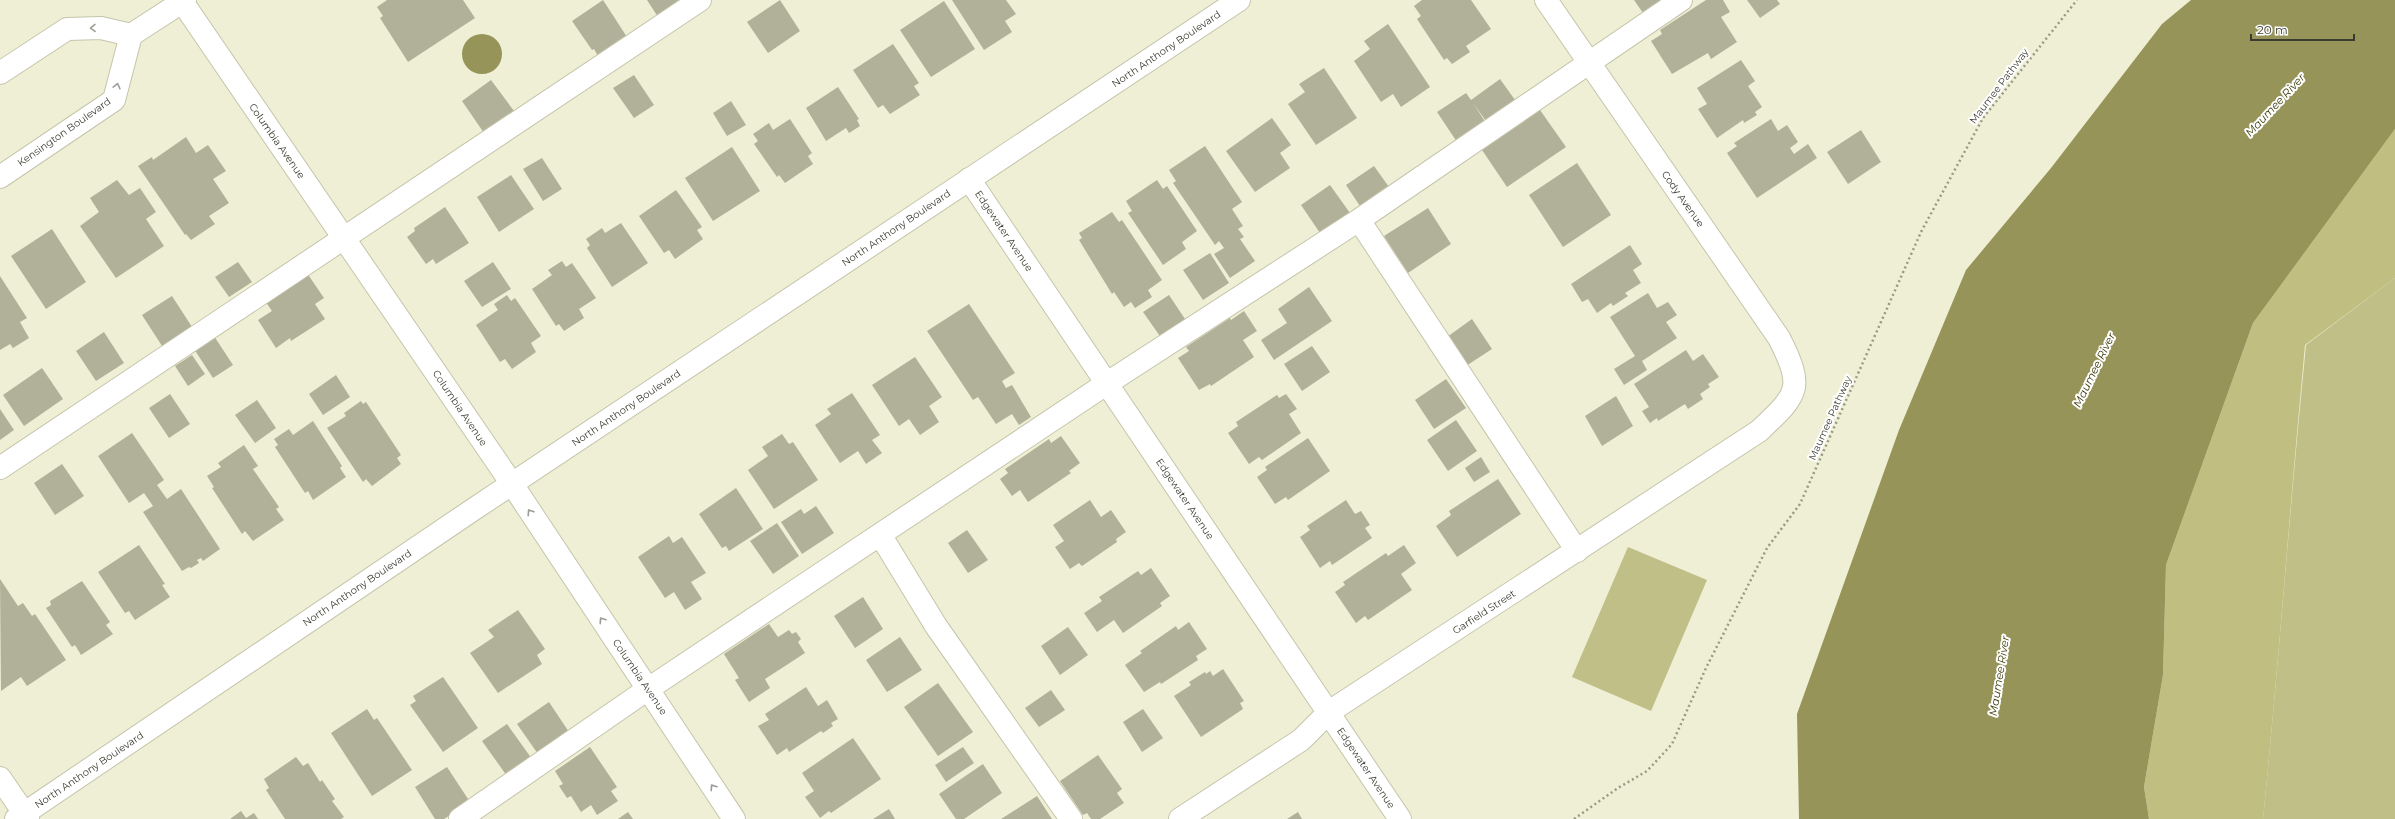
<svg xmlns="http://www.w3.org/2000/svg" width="2395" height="819" font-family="Montserrat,sans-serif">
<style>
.green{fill:#c0bf88}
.forest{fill:#c0bf81}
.water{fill:#969458}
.building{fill:#b1b199}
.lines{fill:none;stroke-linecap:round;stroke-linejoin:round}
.minor-casing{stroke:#c5c5ac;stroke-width:24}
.major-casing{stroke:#c5c5ac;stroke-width:24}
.path{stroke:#999987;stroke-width:2.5;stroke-dasharray:2 3;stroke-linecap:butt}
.minor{stroke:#fff;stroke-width:22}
.major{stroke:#fff;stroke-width:22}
.oneway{stroke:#9d9d98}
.labels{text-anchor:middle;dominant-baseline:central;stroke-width:4;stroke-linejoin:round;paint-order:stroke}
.street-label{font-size:10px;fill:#3b3b31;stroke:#fff}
.water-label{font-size:11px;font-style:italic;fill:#3d3b09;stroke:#fff}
</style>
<rect width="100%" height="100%" fill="#efefd5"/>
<path class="green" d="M2395 278V819H2263C2279 661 2290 503 2306 345Z
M1628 547 1707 580 1651 711 1572 677Z"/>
<path class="forest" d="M2395 129V278L2305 345C2290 503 2279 661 2263 819H2149L2144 787 2163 675 2166 565 2253 323Z"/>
<path class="water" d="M2191 0H2395V129L2253 323 2166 565 2163 675 2144 787 2149 819H1799L1797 714 1899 430 1966 270 2051 168 2162 24Z
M462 54a20 20 0 1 1 40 0a20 20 0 1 1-40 0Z"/>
<path class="building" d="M387 0H463L475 18 408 62 380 18 383 16 377 7Z
M603 0 627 37 598 56 594 49 592 50 572 21Z
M647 0H683L658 17Z
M780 0 800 31 768 53 747 22Z
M952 0H1006L1016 14 1005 21 1012 32 984 50Z
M1422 0H1471L1491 29 1466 46 1470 52 1452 64 1447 58 1444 60 1417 19 1421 16 1414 6Z
M1634 0H1663L1643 13Z
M1706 0H1723L1730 12 1721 17 1737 42 1711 59 1708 53 1672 74 1651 41 1662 34 1660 30Z
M1747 0H1777L1780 4 1760 18Z
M944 1 975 49 931 77 900 30Z
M1388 24 1430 87 1401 107 1393 94 1381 102 1354 61 1370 49 1364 41Z
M893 44 919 83 914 86 920 95 890 114 883 105 878 108 853 70Z
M1741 60 1755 81 1748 86 1762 107 1755 112 1757 115 1744 123 1743 120 1717 138 1698 109 1707 104 1697 88Z
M1324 68 1357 118 1316 145 1288 104 1305 92 1299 84Z
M634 75 654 105 634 118 613 88Z
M1500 79 1515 100 1486 121 1473 103 1486 123 1457 142 1437 112 1466 93 1471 100Z
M491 80 514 111 484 133 462 101Z
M838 87 859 119 857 120 860 126 849 133 846 128 826 141 806 108Z
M731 101 746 125 727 136 713 113Z
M1540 110 1566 147 1507 187 1482 150Z
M1272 118 1291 145 1280 153 1290 168 1255 192 1226 151Z
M790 119 812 153 808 156 813 164 785 183 779 175 777 177 754 144 758 141 753 134 769 123 773 130Z
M1771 119 1778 131 1787 125 1798 142 1790 148 1794 154 1808 144 1817 158 1757 198 1727 153 1737 146 1734 143Z
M1861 130 1881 162 1848 184 1827 152Z
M186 137 196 153 208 145 226 171 213 179 229 203 209 216 215 224 191 240 186 234 185 235 138 166 152 157 153 160Z
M1205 146 1242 202 1232 209 1243 226 1238 229 1244 237 1240 239 1255 261 1230 278 1214 254 1224 248 1219 241 1215 245 1173 183 1176 181 1169 170Z
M732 147 760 191 713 221 685 178Z
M542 158 562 189 543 201 523 169Z
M1577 163 1611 215 1563 247 1529 195Z
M1374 166 1389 187 1360 206 1346 185Z
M511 175 534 209 499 232 477 197Z
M117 180 129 195 140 188 156 212 146 219 164 246 116 278 80 226 99 212 90 198Z
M1157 180 1163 189 1167 186 1197 231 1182 242 1186 249 1163 265 1128 213 1132 211 1126 201Z
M1330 185 1350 213 1320 233 1301 205Z
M676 190 702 227 697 230 703 239 675 259 669 250 664 253 639 216Z
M445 207 469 243 436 264 433 259 426 264 407 237 415 231 414 228Z
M1428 208 1451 244 1408 273 1384 236Z
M1112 212 1119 222 1122 220 1162 280 1148 290 1152 297 1135 308 1131 302 1124 307 1114 292 1112 294 1079 240 1082 238 1079 233Z
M621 223 648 263 612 287 587 248 590 245 586 239 602 228 605 233Z
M52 229 86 282 46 309 11 256Z
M1630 245 1642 264 1633 270 1641 283 1625 293 1628 296 1613 306 1611 303 1597 313 1588 299 1582 302 1571 284Z
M1210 253 1229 283 1203 300 1183 270Z
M562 261 566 267 572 263 596 298 579 309 584 318 564 331 559 324 556 326 532 289 552 275 548 270Z
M238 262 252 282 229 297 215 277Z
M493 262 511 289 482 307 464 281Z
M307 273 324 298 315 304 325 319 291 341 290 338 276 348 258 320 272 311 265 301Z
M0 276 27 318 20 322 29 338 13 348 10 344 0 350Z
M1309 287 1332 321 1274 360 1261 340 1287 323 1278 309Z
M1648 293 1657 308 1668 302 1677 315 1666 322 1677 338 1642 361 1647 370 1624 385 1614 369 1635 356 1610 317Z
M507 295 511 301 515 298 541 336 531 343 536 352 512 369 505 359 500 362 476 325 498 310 494 304Z
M1169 295 1187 322 1162 339 1143 312Z
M172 296 194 330 164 349 142 315Z
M969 304 1015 373 1002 381 1006 388 1012 385 1031 417 1019 425 1012 414 996 424 978 397 973 400 927 331Z
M1244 311 1257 331 1243 340 1254 357 1211 386 1210 384 1199 390 1178 358 1189 351 1186 347 1230 318 1231 320Z
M1472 319 1492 349 1466 366 1447 337Z
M104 332 124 363 96 381 76 351Z
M214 336 233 365 213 378 194 349Z
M1312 346 1330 372 1302 391 1284 364Z
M1686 350 1693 361 1703 354 1719 377 1708 384 1710 387 1700 394 1703 399 1688 409 1685 404 1658 421 1657 418 1650 423 1642 411 1649 407 1634 384Z
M192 355 205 374 188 386 175 366Z
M915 357 942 397 929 406 939 422 920 435 909 419 899 426 872 385Z
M42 368 63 399 24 426 3 395Z
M336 375 350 397 323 415 309 394Z
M1446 379 1466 408 1434 429 1415 400Z
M852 393 880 435 872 440 882 453 866 464 858 451 840 463 815 425 831 414 827 409Z
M170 394 190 424 169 438 149 408Z
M1286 394 1297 409 1289 414 1301 433 1262 460 1259 457 1249 464 1228 433 1238 426 1236 422 1277 395 1279 398Z
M1616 396 1633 426 1602 446 1585 416Z
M257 400 276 428 255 443 235 415Z
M361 401 363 404 366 402 401 455 397 458 401 464 372 486 366 479 363 482 327 428 346 416 344 413Z
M0 409 14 430 0 440Z
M1456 420 1477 451 1448 471 1427 440Z
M313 421 342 466 340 468 346 477 313 500 308 491 305 493 275 447 278 445 274 439 289 429 293 435Z
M132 433 164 480 157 485 167 499 181 489 220 549 203 561 201 558 197 560 199 563 191 568 189 567 182 571 143 512 153 506 144 493 129 503 98 456Z
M782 434 789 444 793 442 818 480 774 509 748 470 768 456 762 447Z
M1061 436 1080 463 1069 471 1071 473 1028 502 1020 490 1012 496 1000 479 1008 473 1005 469 1049 439 1051 443Z
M1308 438 1330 471 1288 500 1286 497 1275 504 1257 477 1267 470 1265 467Z
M244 445 258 466 253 469 279 507 276 509 284 520 253 541 245 531 242 534 212 488 214 487 207 476 221 467 218 463Z
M1481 457 1490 472 1474 482 1465 468Z
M62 464 84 496 55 515 34 483Z
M1498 479 1521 514 1457 557 1436 526 1451 515 1449 511Z
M736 488 763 529 729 551 726 546 722 548 699 514Z
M1090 500 1101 517 1111 510 1126 532 1116 539 1117 542 1082 566 1079 563 1070 569 1055 547 1064 541 1053 525Z
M1346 500 1355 514 1361 511 1370 525 1365 528 1372 538 1332 565 1330 561 1320 568 1300 537 1310 530 1307 526Z
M816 506 834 533 802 554 781 522 801 509 804 514Z
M777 523 799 556 773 574 750 541Z
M967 530 988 560 968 573 948 543Z
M669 536 673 543 682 537 706 573 691 582 702 599 685 610 674 592 665 598 638 557Z
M139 545 165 584 162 585 170 597 135 620 129 611 125 613 98 572Z
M1404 545 1416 563 1401 574 1412 590 1368 620 1365 616 1356 623 1335 592 1345 585 1343 582 1386 553 1388 556Z
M1151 568 1170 596 1160 603 1162 606 1123 633 1114 620 1097 632 1084 613 1102 601 1099 597 1138 571 1141 575Z
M0 579 18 606 23 603 32 616 35 614 66 660 27 686 21 677 1 691Z
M82 581 110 622 106 625 113 634 81 655 75 645 72 647 46 608 51 605 50 601Z
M863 597 883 629 855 648 834 616Z
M518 610 545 649 537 655 542 664 498 693 470 653 494 637 488 630Z
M1189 622 1207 649 1196 656 1198 660 1161 684 1160 682 1144 692 1125 665 1142 653 1140 651 1176 626 1178 630Z
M769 624 778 637 789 630 792 634 796 632 801 639 798 642 805 653 765 679 770 688 749 702 735 680 739 678 724 654Z
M1068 627 1088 655 1060 675 1041 646Z
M900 637 922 670 887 692 866 660Z
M1223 669 1244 701 1240 703 1243 709 1201 737 1174 696 1191 685 1189 682 1205 672 1206 674 1210 671 1213 676Z
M443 677 478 728 443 752 410 705 416 701 413 696Z
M938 683 973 732 938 756 904 707Z
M806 687 818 706 827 700 838 719 831 723 833 726 823 733 821 731 789 752 787 748 777 755 758 726 769 720 765 714Z
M1051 690 1065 710 1039 727 1025 708Z
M549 702 569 732 538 754 517 724Z
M367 709 374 720 377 718 412 770 372 796 331 733Z
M1143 709 1163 738 1142 752 1123 722Z
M507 724 532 759 507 776 482 741Z
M853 738 881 779 831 813 829 811 820 818 805 797 814 791 802 773Z
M590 747 617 787 611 791 618 801 597 815 591 805 581 812 571 796 567 798 559 786 563 784 555 771Z
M963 747 974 763 946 782 935 765Z
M1098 755 1122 789 1117 793 1124 803 1100 819H1091L1087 813 1083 815 1060 781Z
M296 757 303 766 308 763 320 782 322 780 335 799 332 801 344 817 341 819H285L266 790 269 788 264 779Z
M983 764 1002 793 964 819H956L939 794Z
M447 767 470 802 444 819H435L415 787Z
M1037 796 1052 819H1001Z
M889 809 895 819H873Z
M241 811 246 818 254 813 258 819H230Z
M628 812 633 819H618Z
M1298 812 1302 819H1287Z"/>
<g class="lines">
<g class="minor-casing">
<path id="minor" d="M181 0 512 484 734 819
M0 73 67 29 101 28 131 35
M0 177 114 100 131 35 185 0
M969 179 1400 819
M1359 220 1577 551
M0 468 700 0
M881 536 936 626 1071 819
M0 778 28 819
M460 819 648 689 1106 384 1359 220 1681 0
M1180 819 1301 740 1329 712 1759 431C1798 394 1805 389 1779 338L1546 0"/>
</g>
<g class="major-casing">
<path id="major" d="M16 819 474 509 1239 0"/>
</g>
<path class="path" d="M1574 819 1618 788 1647 771 1672 744 1706 668 1767 548 1800 504 1921 232 1983 118 2077 0"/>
<use href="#minor" class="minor"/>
<use href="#major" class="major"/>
</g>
<defs><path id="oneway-chevron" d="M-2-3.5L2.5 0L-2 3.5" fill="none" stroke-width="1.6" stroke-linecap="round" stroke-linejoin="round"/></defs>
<g class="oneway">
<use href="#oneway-chevron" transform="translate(93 28) rotate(179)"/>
<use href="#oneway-chevron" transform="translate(117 86) rotate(-76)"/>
<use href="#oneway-chevron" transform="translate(530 512) rotate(-123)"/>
<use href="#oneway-chevron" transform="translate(602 620) rotate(-124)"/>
<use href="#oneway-chevron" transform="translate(713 787) rotate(-124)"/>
</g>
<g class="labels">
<g class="street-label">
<text transform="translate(1166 49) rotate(-34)">North Anthony Boulevard</text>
<text transform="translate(1999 86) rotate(-53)">Maumee Pathway</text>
<text transform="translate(64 132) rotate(-35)">Kensington Boulevard</text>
<text transform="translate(277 141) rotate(55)">Columbia Avenue</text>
<text transform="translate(1683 199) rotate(55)">Cody Avenue</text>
<text transform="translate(896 228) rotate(-34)">North Anthony Boulevard</text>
<text transform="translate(1004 231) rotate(56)">Edgewater Avenue</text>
<text transform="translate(460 408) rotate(56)">Columbia Avenue</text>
<text transform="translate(626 408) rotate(-34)">North Anthony Boulevard</text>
<text transform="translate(1830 418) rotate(-66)">Maumee Pathway</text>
<text transform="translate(1185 499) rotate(56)">Edgewater Avenue</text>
<text transform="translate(357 588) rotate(-34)">North Anthony Boulevard</text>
<text transform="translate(1484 612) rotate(-33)">Garfield Street</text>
<text transform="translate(640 677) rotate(56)">Columbia Avenue</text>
<text transform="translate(1366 768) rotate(56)">Edgewater Avenue</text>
<text transform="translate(89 770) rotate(-34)">North Anthony Boulevard</text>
</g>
<g class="water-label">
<text transform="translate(2275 105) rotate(-47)">Maumee River</text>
<text transform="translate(2094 370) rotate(-64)">Maumee River</text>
<text transform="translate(1999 676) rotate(-81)">Maumee River</text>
</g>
</g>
<path d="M2251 34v6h103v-6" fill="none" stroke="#3b3b31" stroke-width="2"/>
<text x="2257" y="34" font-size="12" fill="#3b3b31" stroke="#ffffff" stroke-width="3" paint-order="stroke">20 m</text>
</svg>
